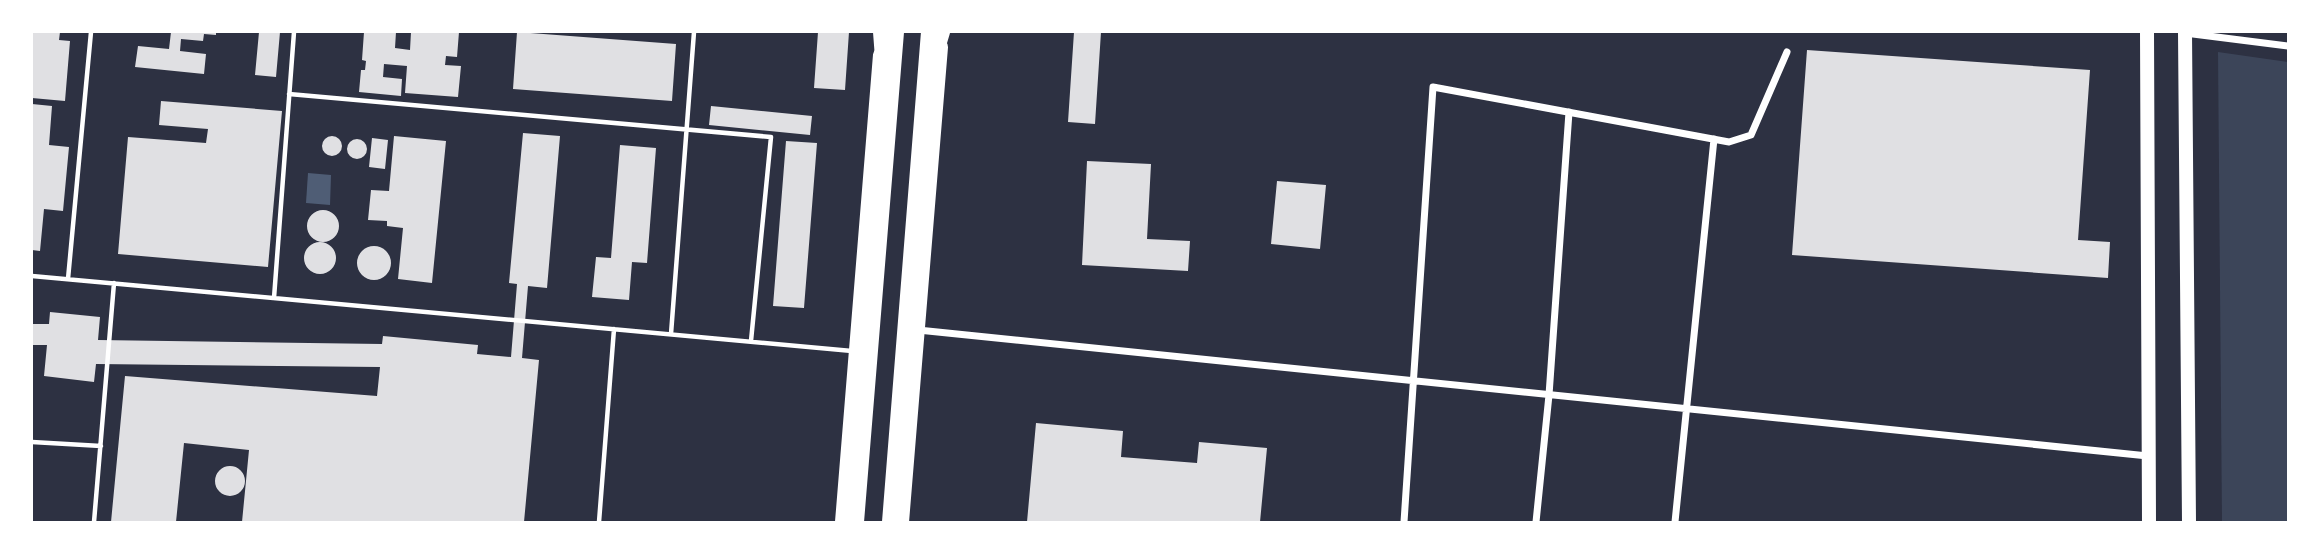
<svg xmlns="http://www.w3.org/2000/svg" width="2320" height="554" font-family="'Fira Sans',sans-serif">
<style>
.green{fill:#3c4559}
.water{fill:#4f5d75}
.building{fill:#e0e0e3}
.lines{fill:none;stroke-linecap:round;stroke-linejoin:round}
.service{stroke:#fff;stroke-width:4.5}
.minor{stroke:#fff;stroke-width:7}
.secondary{stroke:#fff;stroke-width:14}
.primary{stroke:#fff;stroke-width:16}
.trunk{stroke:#fff;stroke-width:16}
</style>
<rect width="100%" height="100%" fill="#2d3142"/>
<path class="green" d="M2218 52 2288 62V522H2222Z"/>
<path class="water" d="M308 173 331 175 330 205 306 203Z"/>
<path class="building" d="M32 32H60L59 40 70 41 65 101 32 98Z
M171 32H216V35L204 34 203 41 181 39 180 51 206 54 204 74 135 67 138 46 169 49Z
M259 32H280L276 77 255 75Z
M364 32H396L395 48 410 50 411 32H459L457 57 446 56 445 65 461 66 458 97 405 93 407 66 384 64 383 77 402 79 401 96 359 92 361 70H365L366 61 362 60Z
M517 32 676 44 672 101 513 89Z
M818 32H849L845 90 814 88Z
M1074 32H1101L1095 124 1068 122Z
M1807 50 2090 70 2078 240 2110 242 2108 278 1792 255Z
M161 101 282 111 268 267 118 254 128 137 206 143 208 129 159 125Z
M32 104 52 106 49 145 69 147 63 211 44 209 40 251 32 250Z
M711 106 812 116 810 135 709 125Z
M523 133 560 136 547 288 528 286 522 358 539 360 524 522H242L249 450 184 443 176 522H111L125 376 377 396 380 367 96 364 94 382 44 376 47 345H32V324H49L50 312 100 317 98 340 382 344 383 336 478 345 477 354 511 357 517 284 509 283Z
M322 146a10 10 0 1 1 20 0a10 10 0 1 1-20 0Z
M394 136 446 141 432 283 398 279 403 228 387 226V221L368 220 371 190 389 191Z
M372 138 388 140 385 169 369 167Z
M347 149a10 10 0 1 1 20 0a10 10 0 1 1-20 0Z
M786 141 817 143 804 308 773 306Z
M620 145 656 148 647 263 632 262 629 300 592 297 596 257 611 258Z
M1087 161 1151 164 1147 239 1190 241 1188 271 1082 265Z
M1277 181 1326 185 1320 249 1271 244Z
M307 226a16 16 0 1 1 32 0a16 16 0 1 1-32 0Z
M304 258a16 16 0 1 1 32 0a16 16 0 1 1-32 0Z
M357 263a17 17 0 1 1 34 0a17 17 0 1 1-34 0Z
M1036 423 1123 431 1121 457 1197 463 1199 442 1267 448 1260 522H1027Z
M215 481a15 15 0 1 1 30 0a15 15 0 1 1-30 0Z"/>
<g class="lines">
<path class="service" d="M289 94 771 137 751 341
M32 276 852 351
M68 279 91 32
M274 298 294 32
M671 334 694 32
M32 442 101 446
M94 522 114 283
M599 522 614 329"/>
<path class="minor" d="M2185 33 2288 46
M918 330 2148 456
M1404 522 1433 87 1729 142 1751 135 1787 52
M1536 522 1549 395 1569 112
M1675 522 1714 139"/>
<path class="secondary" d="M2147 32 2149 522
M2185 32 2189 522"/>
<path class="primary" d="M843 522 881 55
M901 522 940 47"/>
<path class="trunk" d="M881 32 884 71
M933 62 942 32
M856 522 896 32
M890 522 929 32"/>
</g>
<rect width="2320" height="554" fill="none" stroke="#ffffff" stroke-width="66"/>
</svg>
